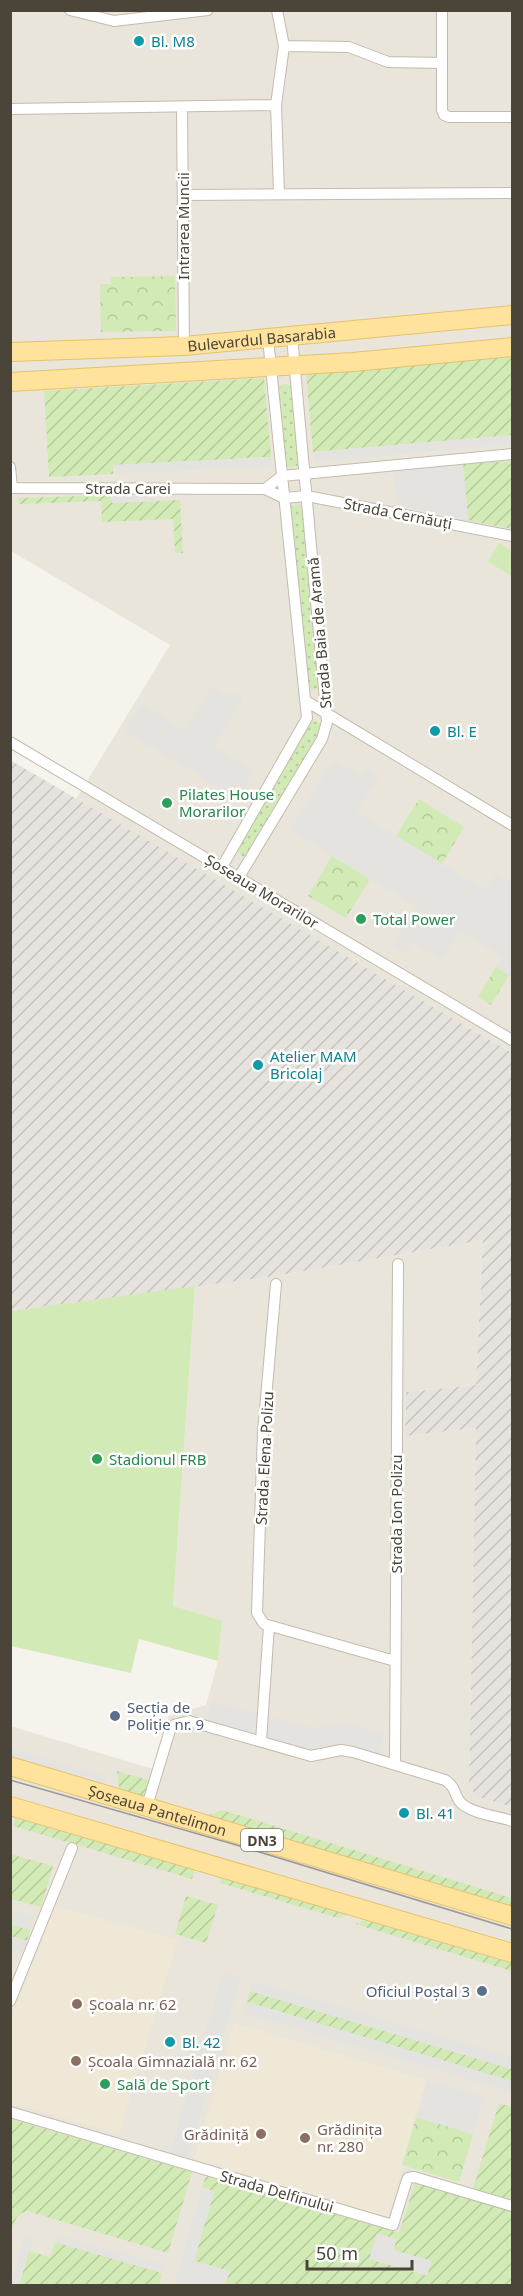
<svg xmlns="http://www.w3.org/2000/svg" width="523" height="2296" font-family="'Noto Sans',sans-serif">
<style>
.residential{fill:#eae5da}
.industrial{fill:url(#industrial-furrows)}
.education{fill:#efe8d6}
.grass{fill:url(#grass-dots)}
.park{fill:url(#park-crowns)}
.garden{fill:url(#garden-furrows)}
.pitch{fill:#d2eab5}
.parking{fill:#e5e3e0}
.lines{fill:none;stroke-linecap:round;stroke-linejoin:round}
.minor-casing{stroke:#c2bbae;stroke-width:12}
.primary-casing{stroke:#e6c16a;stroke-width:20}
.minor{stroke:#fff;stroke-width:10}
.primary{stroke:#ffe39c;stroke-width:18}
.tram{stroke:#9a9a9a;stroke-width:1.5}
.culture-dot{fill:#0f9aa8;stroke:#fff;stroke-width:2}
.leisure-dot{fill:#2e9e5b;stroke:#fff;stroke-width:2}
.service-dot{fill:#5c6f8a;stroke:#fff;stroke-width:2}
.education-dot{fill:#8d6e63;stroke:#fff;stroke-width:2}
.labels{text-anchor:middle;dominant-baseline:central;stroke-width:5;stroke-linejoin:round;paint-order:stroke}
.shield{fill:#fff;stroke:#817c74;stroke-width:1.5}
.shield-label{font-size:14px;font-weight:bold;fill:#4b4439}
.culture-label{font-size:15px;fill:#0d838f;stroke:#fff;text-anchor:start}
.street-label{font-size:15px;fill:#4b4439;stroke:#fff}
.leisure-label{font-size:15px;fill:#27864d;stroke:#fff;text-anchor:start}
.service-label{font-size:15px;fill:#4e5e75;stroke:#fff;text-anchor:start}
.education-label{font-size:15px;fill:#785e54;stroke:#fff;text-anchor:start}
</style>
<defs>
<pattern id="industrial-furrows" width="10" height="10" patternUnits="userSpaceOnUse" patternTransform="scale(1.5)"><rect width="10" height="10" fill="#e6e2dd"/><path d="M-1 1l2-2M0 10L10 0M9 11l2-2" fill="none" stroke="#c7c3be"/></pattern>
<pattern id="grass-dots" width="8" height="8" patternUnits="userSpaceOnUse" patternTransform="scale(1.5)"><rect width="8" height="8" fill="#d2eab5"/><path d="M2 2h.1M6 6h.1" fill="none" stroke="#b6ca9c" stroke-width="1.8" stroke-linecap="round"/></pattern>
<pattern id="park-crowns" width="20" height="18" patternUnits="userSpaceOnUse" patternTransform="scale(1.5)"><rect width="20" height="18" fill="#d2eab5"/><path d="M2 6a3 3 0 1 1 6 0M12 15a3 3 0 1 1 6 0" fill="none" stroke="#b6ca9c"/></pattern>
<pattern id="garden-furrows" width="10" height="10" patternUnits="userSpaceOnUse" patternTransform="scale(1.5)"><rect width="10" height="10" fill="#d2eab5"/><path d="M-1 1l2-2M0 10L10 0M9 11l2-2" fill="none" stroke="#b6ca9c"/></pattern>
</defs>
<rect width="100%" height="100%" fill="#f6f3ec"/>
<path class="residential" d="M11 11H512V1053L76 799 170 645 11 551Z
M483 1240 476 1385 406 1392 405 1436 476 1428 469 1785 476 1796 512 1807V2285H11L10 1726 153 1769 169 1716 206 1705 218 1661 222 1621 173 1607 195 1286 275 1276Z"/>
<path class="industrial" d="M10 760 512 1053V1807L476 1796 469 1785 476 1428 405 1436 406 1392 476 1385 483 1240 275 1276 11 1311Z"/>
<path class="education" d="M55 1907 178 1939 119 2134 11 2103V2020Z
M234 2023 427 2080 387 2217 194 2159Z"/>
<path class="grass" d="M288 384 293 389 299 465 290 468 286 466 277 391 281 385Z
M299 504 302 506 322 686 313 690 309 687 290 507Z
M313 721H317L323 727 246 856H242L236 850 310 723Z"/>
<path class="park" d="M175 276 176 331 101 332 100 284H111V277Z
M419 799 464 827 442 864 396 836Z
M332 856 370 879 346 918 308 896Z
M496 967 509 975 491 1005 478 997Z
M416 2117 473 2134 459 2182 402 2165Z"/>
<path class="garden" d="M512 355V435L313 452 306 373Z
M264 378 271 457 113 465V474L49 477 44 391Z
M512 461V529L468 520 463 464Z
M111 495 112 503 180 500 183 553H175L173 519 102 522 101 501 19 504 18 498Z
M117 1771 151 1781 145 1802 123 1794 118 1784Z
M222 1810 512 1898V1912L201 1818Z
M18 1811 197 1864 192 1879 13 1826Z
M10 1854 53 1866 41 1907 11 1899Z
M224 1872 357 1912 338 1918 220 1883Z
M186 1896 218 1905 206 1943 175 1934Z
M375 1917 512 1959V1971L355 1924Z
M10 1924 30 1930 27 1941 11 1936Z
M250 1991 512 2069V2081L247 2002Z
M499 2103 512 2107V2201L473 2189Z
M11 2119 192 2172 168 2253 27 2211C15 2214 14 2223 11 2234Z
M206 2176 399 2233 415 2183 512 2211V2285H225L229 2271 194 2261 214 2192 202 2187Z
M55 2242 162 2273 159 2285 19 2286 29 2251 50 2257Z"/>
<path class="pitch" d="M499 543 512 551V576L488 562Z
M195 1286 173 1606 222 1621 218 1661 139 1639 131 1673 11 1646V1311Z"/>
<path class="parking" d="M512 435V444L314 462 313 452Z
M271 457V466L113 474V465Z
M463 464 468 520 396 505 394 470Z
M156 493V501L112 503 111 495Z
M211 687 224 695 242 694V700L214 747 254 771 237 798 124 731 141 704 185 730Z
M333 760 362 777 368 768 380 775 357 812 485 890 496 873 512 883V977L496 967 502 957 460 931 442 960 413 942 405 954 392 946 416 906 290 830Z
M212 1701 259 1714 253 1734 206 1721Z
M271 1717 313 1728 343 1722 384 1734 378 1754 312 1751 265 1738Z
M10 1748 106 1776 102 1788 11 1761Z
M11 1910 34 1917 30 1930 11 1924Z
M10 1936 27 1941 23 1953 11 1950Z
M223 1972 241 1977 188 2158 170 2152Z
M253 1981 512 2057V2069L250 1991Z
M247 2002 512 2081V2092L244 2013Z
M427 2080 484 2097 473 2134 416 2117Z
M202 2187 214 2191 194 2261 230 2271 225 2285H174Z
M25 2233 34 2236 19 2285H11Z
M377 2233 396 2239 394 2250 432 2261 427 2276 369 2259Z
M57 2235 165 2265 162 2273 55 2242Z"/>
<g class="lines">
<g class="minor-casing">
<path id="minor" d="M70 10 114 21 208 10
M442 10V110L444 115 449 117H512
M284 46 349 47 388 62 442 63
M276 105 279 194
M182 107 184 346
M10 109 276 105 284 46 277 10
M183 195 512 193
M10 467 12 488 265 489 284 498 307 496 512 536
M265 489 282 476 512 454
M306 701 512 825
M10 742 512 1040
M222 867 307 718 268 339
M239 877 322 739 327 722 292 337
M276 1284 263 1432 257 1613 264 1624 395 1661
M261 1741 269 1626
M395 1764 398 1264
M147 1806 170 1730 174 1725 189 1721 311 1756 341 1750 353 1752 445 1780C457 1788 454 1796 461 1803 473 1814 497 1816 512 1821
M10 2001 72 1848
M10 2112 393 2225 406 2183 408 2178 414 2177 512 2206"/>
</g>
<g class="primary-casing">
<g id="primary">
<path id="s1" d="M10 352 184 346 512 315"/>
<path d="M10 382 353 362 512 347"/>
<path id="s2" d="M10 1766 512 1916"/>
<path d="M10 1806 512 1953"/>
</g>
</g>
<use href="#minor" class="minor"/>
<use href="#primary" class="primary"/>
<path class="tram" d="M10 1780 233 1844 512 1929"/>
</g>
<g class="culture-dot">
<circle cx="139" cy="41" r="6"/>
<circle cx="435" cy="731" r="6"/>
<circle cx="258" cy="1065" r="6"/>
<circle cx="404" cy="1813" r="6"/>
<circle cx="170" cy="2042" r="6"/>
</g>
<g class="leisure-dot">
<circle cx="167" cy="803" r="6"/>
<circle cx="361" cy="919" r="6"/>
<circle cx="97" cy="1459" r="6"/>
<circle cx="105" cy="2084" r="6"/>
</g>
<g class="service-dot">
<circle cx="115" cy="1716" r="6"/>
<circle cx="482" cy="1991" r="6"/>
</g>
<g class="education-dot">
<circle cx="77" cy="2004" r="6"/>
<circle cx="76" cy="2061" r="6"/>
<circle cx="261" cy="2134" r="6"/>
<circle cx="305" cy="2138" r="6"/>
</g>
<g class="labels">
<rect class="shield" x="241" y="1829" width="42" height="22" rx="4.5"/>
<g class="shield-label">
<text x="262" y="1840">DN3</text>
</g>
<g class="culture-label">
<text x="151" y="41">Bl. M8</text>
<text x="447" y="731">Bl. E</text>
<text x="270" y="1056">Atelier MAM<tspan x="270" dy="17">Bricolaj</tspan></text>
<text x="416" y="1813">Bl. 41</text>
<text x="182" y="2042">Bl. 42</text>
</g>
<g class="street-label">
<text transform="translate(183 226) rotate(-90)">Intrarea Muncii</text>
<text stroke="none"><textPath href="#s1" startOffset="252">Bulevardul Basarabia</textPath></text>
<text x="128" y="488">Strada Carei</text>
<text transform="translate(398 513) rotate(11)">Strada Cernăuți</text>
<text transform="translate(319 633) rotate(-95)">Strada Baia de Aramă</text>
<text transform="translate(262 891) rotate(31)">Șoseaua Morarilor</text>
<text transform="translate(264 1458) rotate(-87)">Strada Elena Polizu</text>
<text transform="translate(396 1514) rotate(-90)">Strada Ion Polizu</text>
<text stroke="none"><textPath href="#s2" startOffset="154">Șoseaua Pantelimon</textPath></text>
<text transform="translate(277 2191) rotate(16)">Strada Delfinului</text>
</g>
<g class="leisure-label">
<text x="179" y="794">Pilates House<tspan x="179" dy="17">Morarilor</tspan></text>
<text x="373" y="919">Total Power</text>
<text x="109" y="1459">Stadionul FRB</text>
<text x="117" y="2084">Sală de Sport</text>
</g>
<g class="service-label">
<text x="127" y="1707">Secția de<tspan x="127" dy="17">Poliție nr. 9</tspan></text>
<text x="470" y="1991" text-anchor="end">Oficiul Poștal 3</text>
</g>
<g class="education-label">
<text x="89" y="2004">Școala nr. 62</text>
<text x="88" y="2061">Școala Gimnazială nr. 62</text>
<text x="317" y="2129">Grădinița<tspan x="317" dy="17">nr. 280</tspan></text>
<text x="249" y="2134" text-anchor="end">Grădiniță</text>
</g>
</g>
<rect width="523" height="2296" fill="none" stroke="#4b4439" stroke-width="24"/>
<path d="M307 2260v9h105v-9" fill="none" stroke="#4b4439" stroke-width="3"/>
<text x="316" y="2260" font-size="18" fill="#4b4439" stroke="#ffffff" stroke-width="4.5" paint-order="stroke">50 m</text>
</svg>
